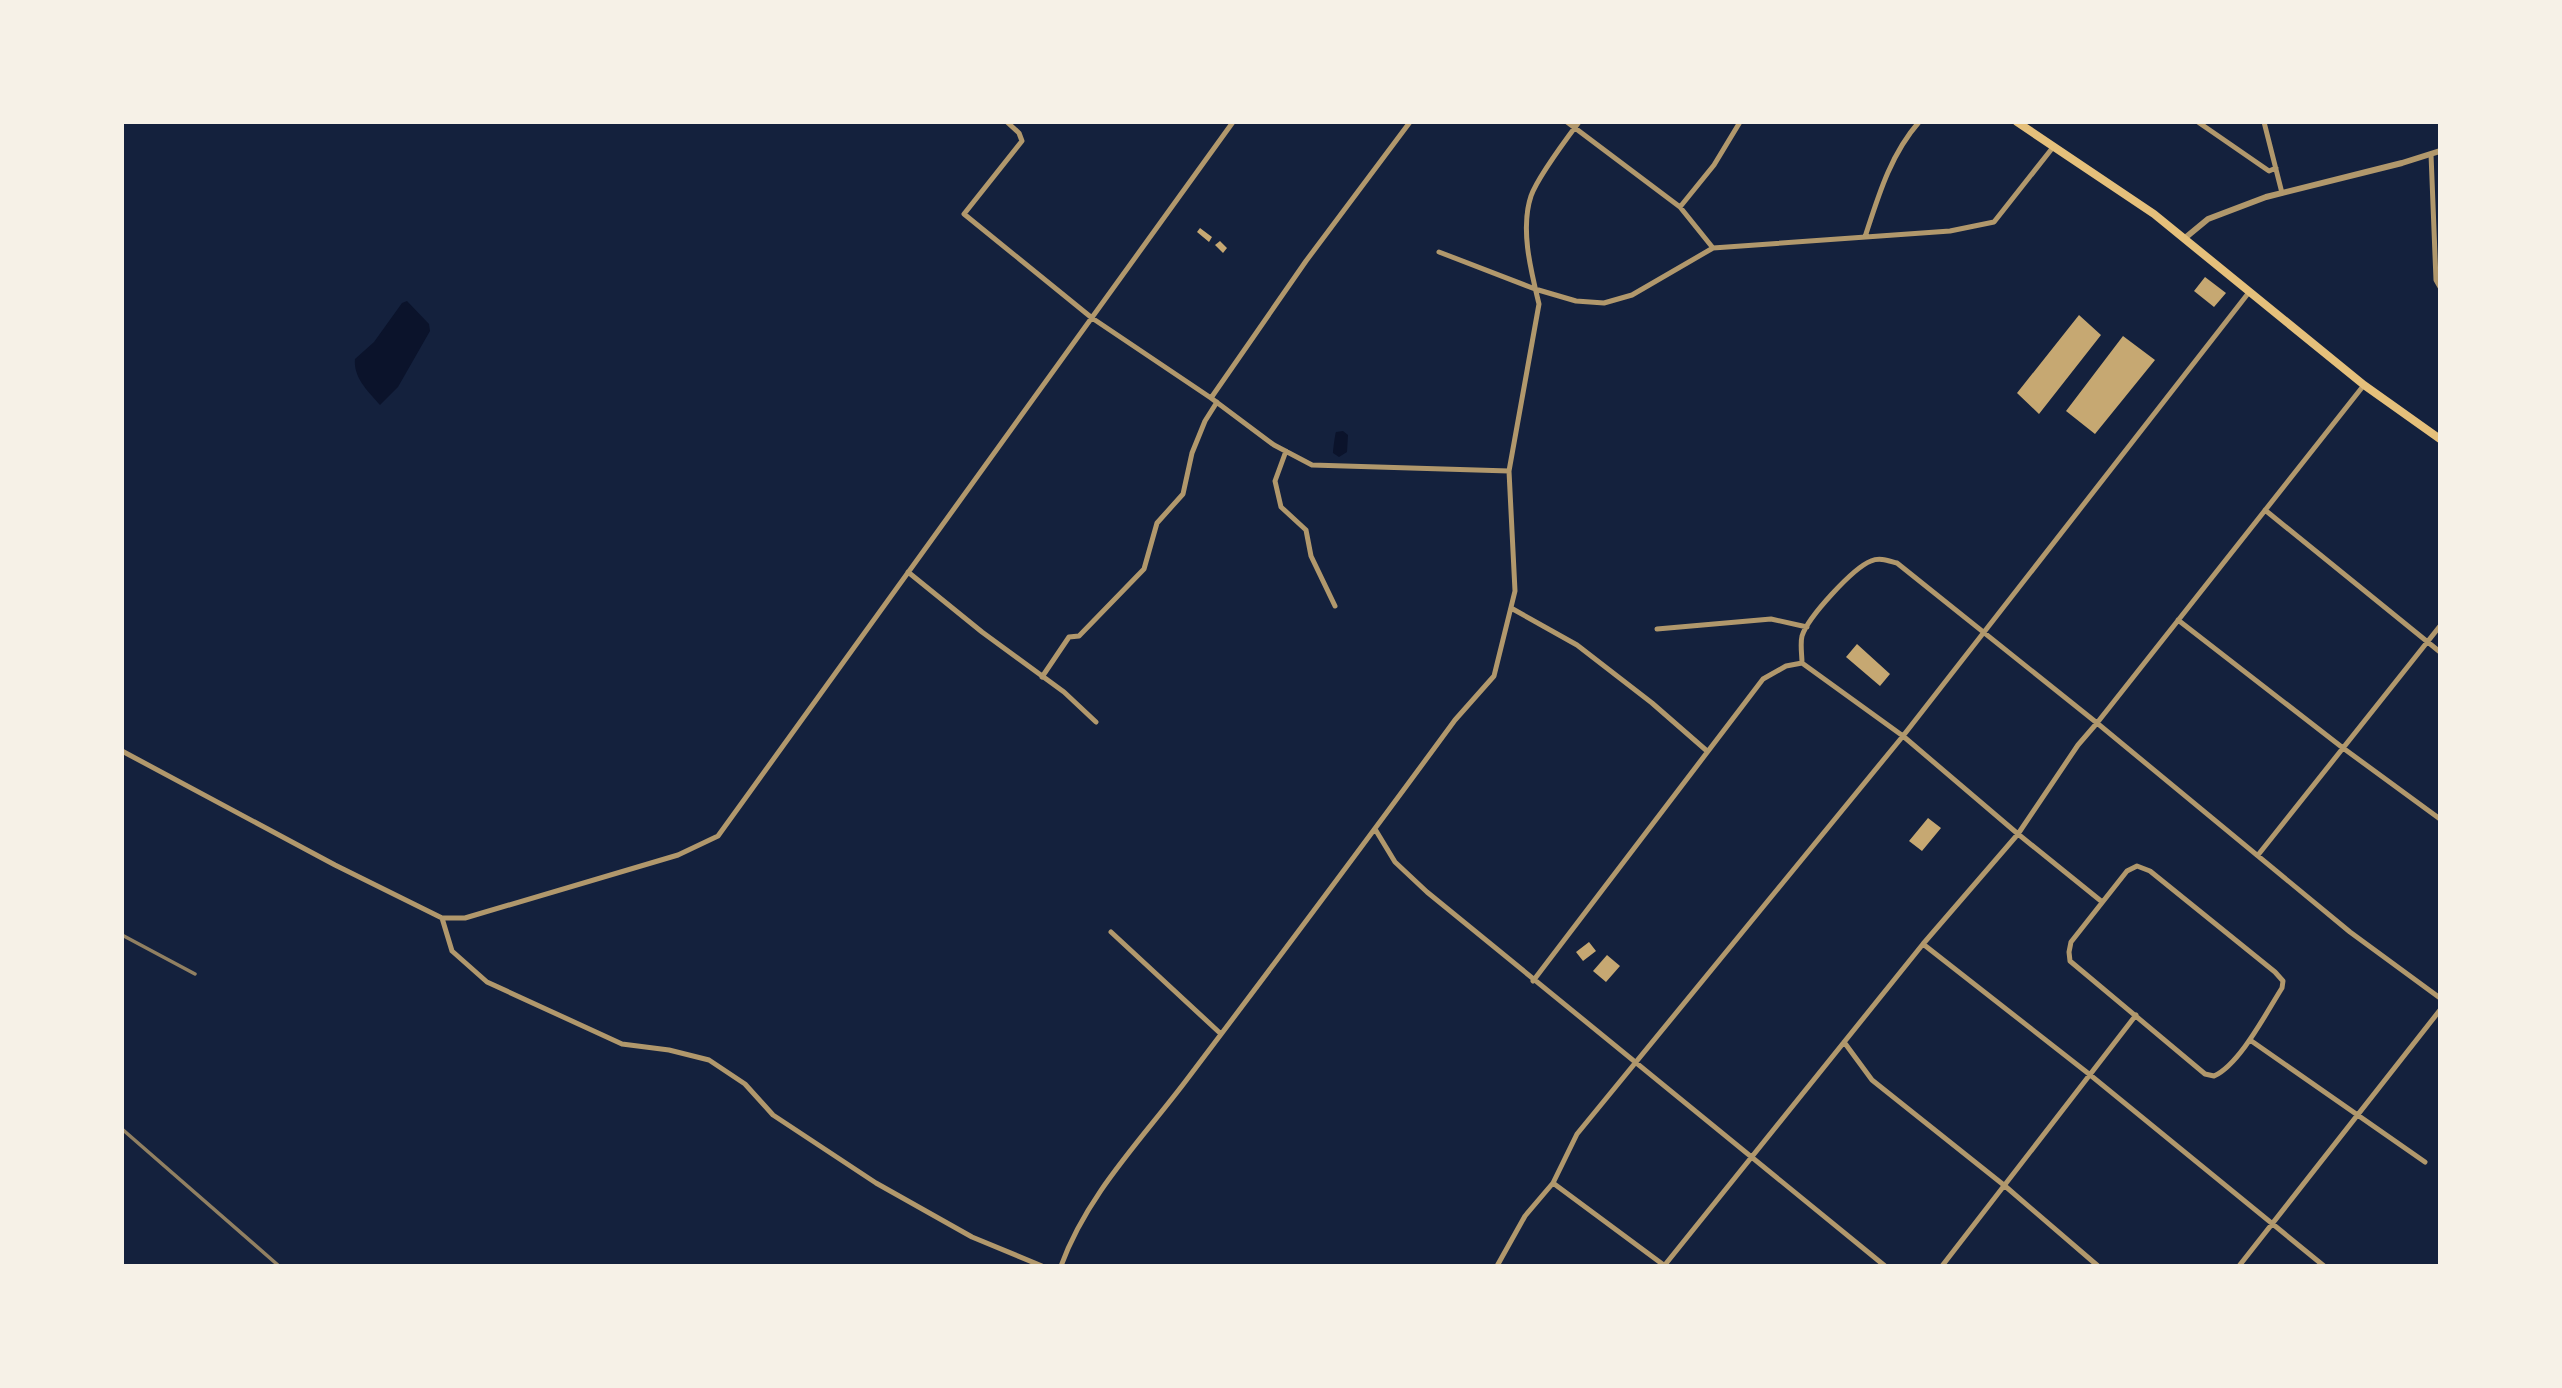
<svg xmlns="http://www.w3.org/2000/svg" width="2562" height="1388" font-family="Cabin,sans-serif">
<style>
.water{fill:#0b132b}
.building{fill:#c6a872}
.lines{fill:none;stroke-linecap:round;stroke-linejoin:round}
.minor{stroke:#b1986c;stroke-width:5}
.tertiary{stroke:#b1986c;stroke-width:6}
.primary{stroke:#e5c07b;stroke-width:8}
.rail{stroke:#918062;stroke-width:3.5}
</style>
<rect width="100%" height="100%" fill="#14213d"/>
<path class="water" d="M407 301 429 324 430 331 398 387 380 405C369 392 353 378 355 359L374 342 402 303Z
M1343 431 1348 435 1347 452 1339 457 1333 453C1333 450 1335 434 1336 432Z"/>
<path class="building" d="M1200 228 1212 237 1209 242 1197 232Z
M1220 241 1227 248 1223 253 1215 245Z
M2205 277 2226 293 2214 307 2194 291Z
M2079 315 2101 335 2039 414 2017 393Z
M2123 336 2155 360 2095 434 2066 411Z
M1857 644 1890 674 1880 686 1846 657Z
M1928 818 1941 828 1922 851 1909 841Z
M1589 942 1596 951 1583 961 1576 952Z
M1607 955 1620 966 1606 982 1593 971Z"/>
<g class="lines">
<path class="minor" d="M1007 122 1019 133 1022 141 964 214 1092 318 1211 398 1274 445 1312 465 1509 471
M1567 122 1680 207 1713 248
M2198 122 2269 171 2276 168
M2264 122 2282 193
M2431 154 2436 280 2440 287
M1680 207 1714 165 1740 122
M1865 237C1878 197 1890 155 1919 122
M1439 252 1535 289 1576 301 1604 303 1632 295 1713 248 1950 231 1994 222 2054 146
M1211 398 1306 261 1410 122
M1286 451 1275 481 1281 507 1306 530 1311 556 1335 606
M2265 510 2440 652
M908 572 982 632 1064 692 1096 722
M1511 608 1577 645 1652 703 1707 751
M2178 620 2343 748 2440 819
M1657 629 1771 619 1807 627
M1802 663C1802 655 1800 644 1802 636 1808 617 1853 568 1871 561 1880 557 1889 561 1897 563L2097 723 2350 932 2440 998
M1042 677 1069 637 1079 636 1144 569 1157 523 1183 494 1192 453 1205 421 1217 402
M122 751 335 865 442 918H465L678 855 718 836 1233 122
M1375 829 1395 862 1427 892 1885 1266
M2258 855 2440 626
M2137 866 2150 871 2275 972 2283 981 2282 988C2266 1013 2240 1064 2214 1076L2205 1074 2070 961 2069 952 2071 942 2127 871Z
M442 918 452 951 487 982 622 1044 669 1050 709 1060 745 1084 773 1115 876 1183 972 1237 1042 1266
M1111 932 1221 1034
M1923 944 2089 1074 2324 1266
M1533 981 1763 679 1786 666 1802 663 1903 736 2018 834 2101 901
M2250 1040 2425 1162
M1844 1042 1872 1080 2005 1186 2098 1266
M1553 1183 1665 1266
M1061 1266C1087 1194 1143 1138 1188 1078 1278 959 1367 840 1455 720L1494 676 1515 591 1509 471 1539 304C1531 271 1520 229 1531 196 1537 179 1567 138 1579 122
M1497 1266 1525 1216 1553 1183 1577 1134 1903 736 2250 291
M1664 1266 1923 944 2018 834 2078 745 2097 723 2364 385
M1942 1266 2136 1015
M2239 1266 2440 1010"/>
<path class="tertiary" d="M2185 238 2208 219 2266 197 2402 163 2440 151"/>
<path class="primary" d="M2017 122 2154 214 2364 385 2440 439"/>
<path class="rail" d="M122 935 195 974
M122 1129 279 1266"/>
</g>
<rect width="2562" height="1388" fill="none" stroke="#f6f1e7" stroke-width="248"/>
</svg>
